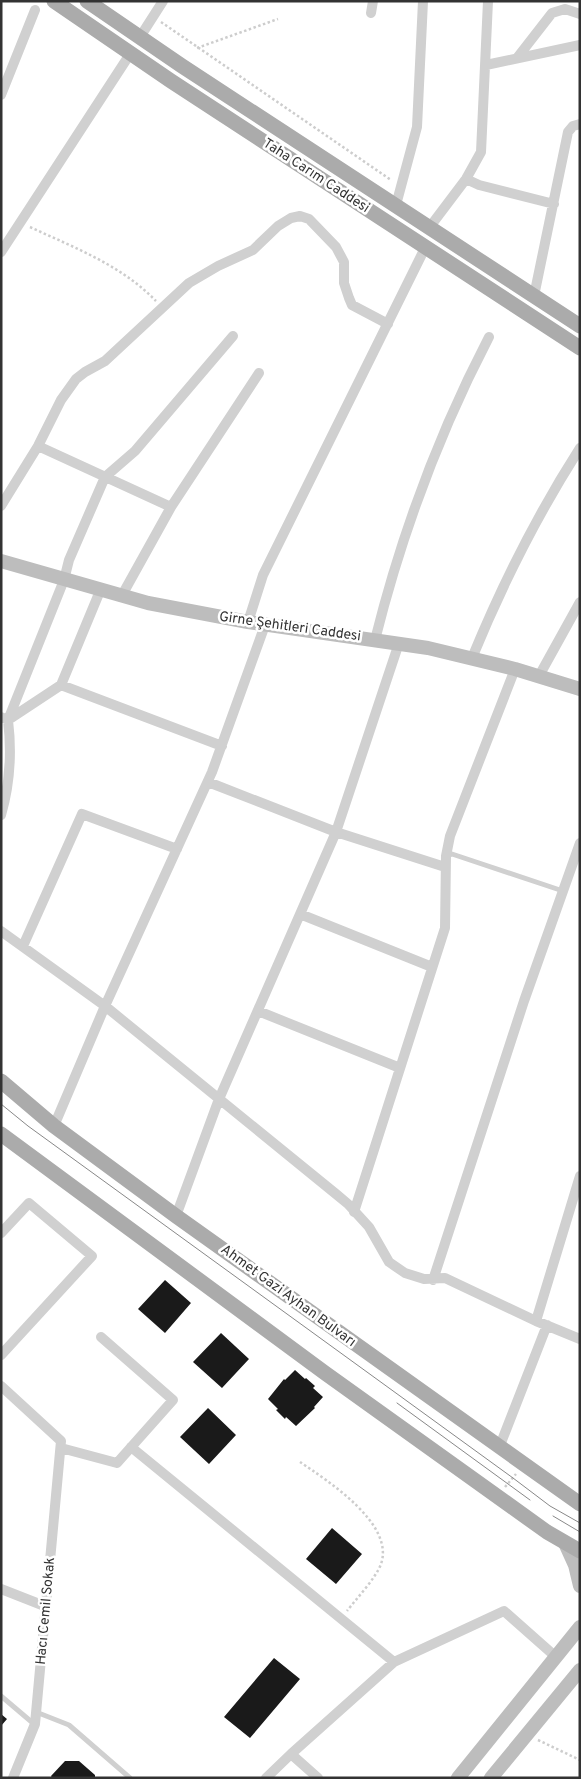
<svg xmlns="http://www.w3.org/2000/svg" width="581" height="1779" font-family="Overpass,sans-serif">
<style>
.building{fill:#1a1a1a}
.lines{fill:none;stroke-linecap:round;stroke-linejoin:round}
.path{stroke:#cdcdcd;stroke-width:2.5;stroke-dasharray:2.5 2.5;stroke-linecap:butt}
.lane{stroke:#d0d0d0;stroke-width:5}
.street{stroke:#d0d0d0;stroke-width:10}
.secondary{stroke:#bdbdbd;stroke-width:14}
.primary{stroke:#ababab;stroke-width:15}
.tram{stroke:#888;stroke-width:1}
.labels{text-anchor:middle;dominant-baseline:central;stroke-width:5;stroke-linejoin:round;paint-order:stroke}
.street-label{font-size:14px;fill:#333;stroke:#fff}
</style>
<rect width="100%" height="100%" fill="#fff"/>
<path class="building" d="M165 1280 191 1303 165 1333 138 1309Z
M221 1333 249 1359 222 1388 193 1362Z
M295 1370 305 1379 306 1378 315 1386 313 1388 323 1397 314 1407 315 1408 296 1426 286 1417 285 1419 276 1410 278 1409 268 1399 284 1379 285 1380Z
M208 1408 236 1435 209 1464 180 1437Z
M332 1528 362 1554 336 1584 306 1559Z
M274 1658 300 1679 250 1738 224 1717Z
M1 1714 7 1719 1 1726Z
M65 1761H79L95 1775V1778H52L51 1776Z"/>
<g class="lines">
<path class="path" d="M161 22 391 180
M197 48 278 19
M30 227C75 248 121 265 156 301
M300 1462C328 1481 395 1524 381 1564 376 1578 356 1599 347 1611
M505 1487 516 1474
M538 1740 580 1760"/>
<path class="lane" d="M447 856 452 854 563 891
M1 1696 34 1724
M36 1712 69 1725 130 1778"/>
<path class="street" d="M371 13 373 1
M140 37 163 1
M517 58 552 13 565 9 580 14
M486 65 580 45
M1 95 35 10
M466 179 479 185 554 204
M396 205 417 127 423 1
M429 228 466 179 481 152 488 1
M1 252 130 54
M534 296 568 132 573 126 580 124
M38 446 171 507
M1 506 38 446 61 400 76 379 85 372 105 361 189 283 218 266 253 250 278 226 291 218 300 216 309 219 336 247 344 262V283L349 298 352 305 388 324
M121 597 171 507 259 373
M248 622 263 575 425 248
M375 640C402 532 438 435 489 337
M472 658C502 585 537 515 580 448
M539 676 580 602
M61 685 222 746
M1 717 8 720 61 685 100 591
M208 782 336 832 445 867
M1 815C10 784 12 753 8 720L64 580 69 560 105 477 135 451 233 336
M300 914 432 967
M1 931 105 1006 336 1194 348 1204 369 1227 389 1262 405 1273 424 1279 445 1278 536 1321 580 1339
M23 946 82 814 177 849
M258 1011 400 1068
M54 1126 105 1006 212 772 265 625
M354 1212 445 928 446 856 450 836 515 669
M176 1216 219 1099 336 832 399 643
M1 1233 29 1203 92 1256 1 1355
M433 1280 524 1001 580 843
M536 1321 580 1176
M1 1386 61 1441 35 1724 13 1778
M131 1447 394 1662
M61 1448 117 1463 173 1400 101 1337
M499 1448 547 1325
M1 1589 47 1607
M291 1754 318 1778
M266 1778 291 1754 394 1662 504 1611 556 1657"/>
<path class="secondary" d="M1 561 148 603 248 622 428 648 515 669 580 689
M565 1543 575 1565 580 1586
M458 1778 580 1627
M491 1778 580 1670"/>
<path class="primary" d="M54 1 171 81 580 348
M87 1 182 66 580 326
M1 1081 54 1126 176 1216 580 1504
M1 1134 325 1373 547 1532 580 1551"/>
<path class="tram" d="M1 1104 28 1126 513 1478 550 1506 580 1523
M397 1403 530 1500
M553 1516 580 1532"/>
</g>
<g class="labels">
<g class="street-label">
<text transform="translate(316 176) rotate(33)">Taha Carım Caddesi</text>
<text transform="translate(290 627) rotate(8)">Girne Şehitleri Caddesi</text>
<text transform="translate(288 1296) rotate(36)">Ahmet Gazi Ayhan Bulvarı</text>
<text transform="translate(46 1611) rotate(-85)">Hacı Cemil Sokak</text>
</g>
</g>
<rect width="581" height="1779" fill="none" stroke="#333333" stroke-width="5"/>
</svg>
